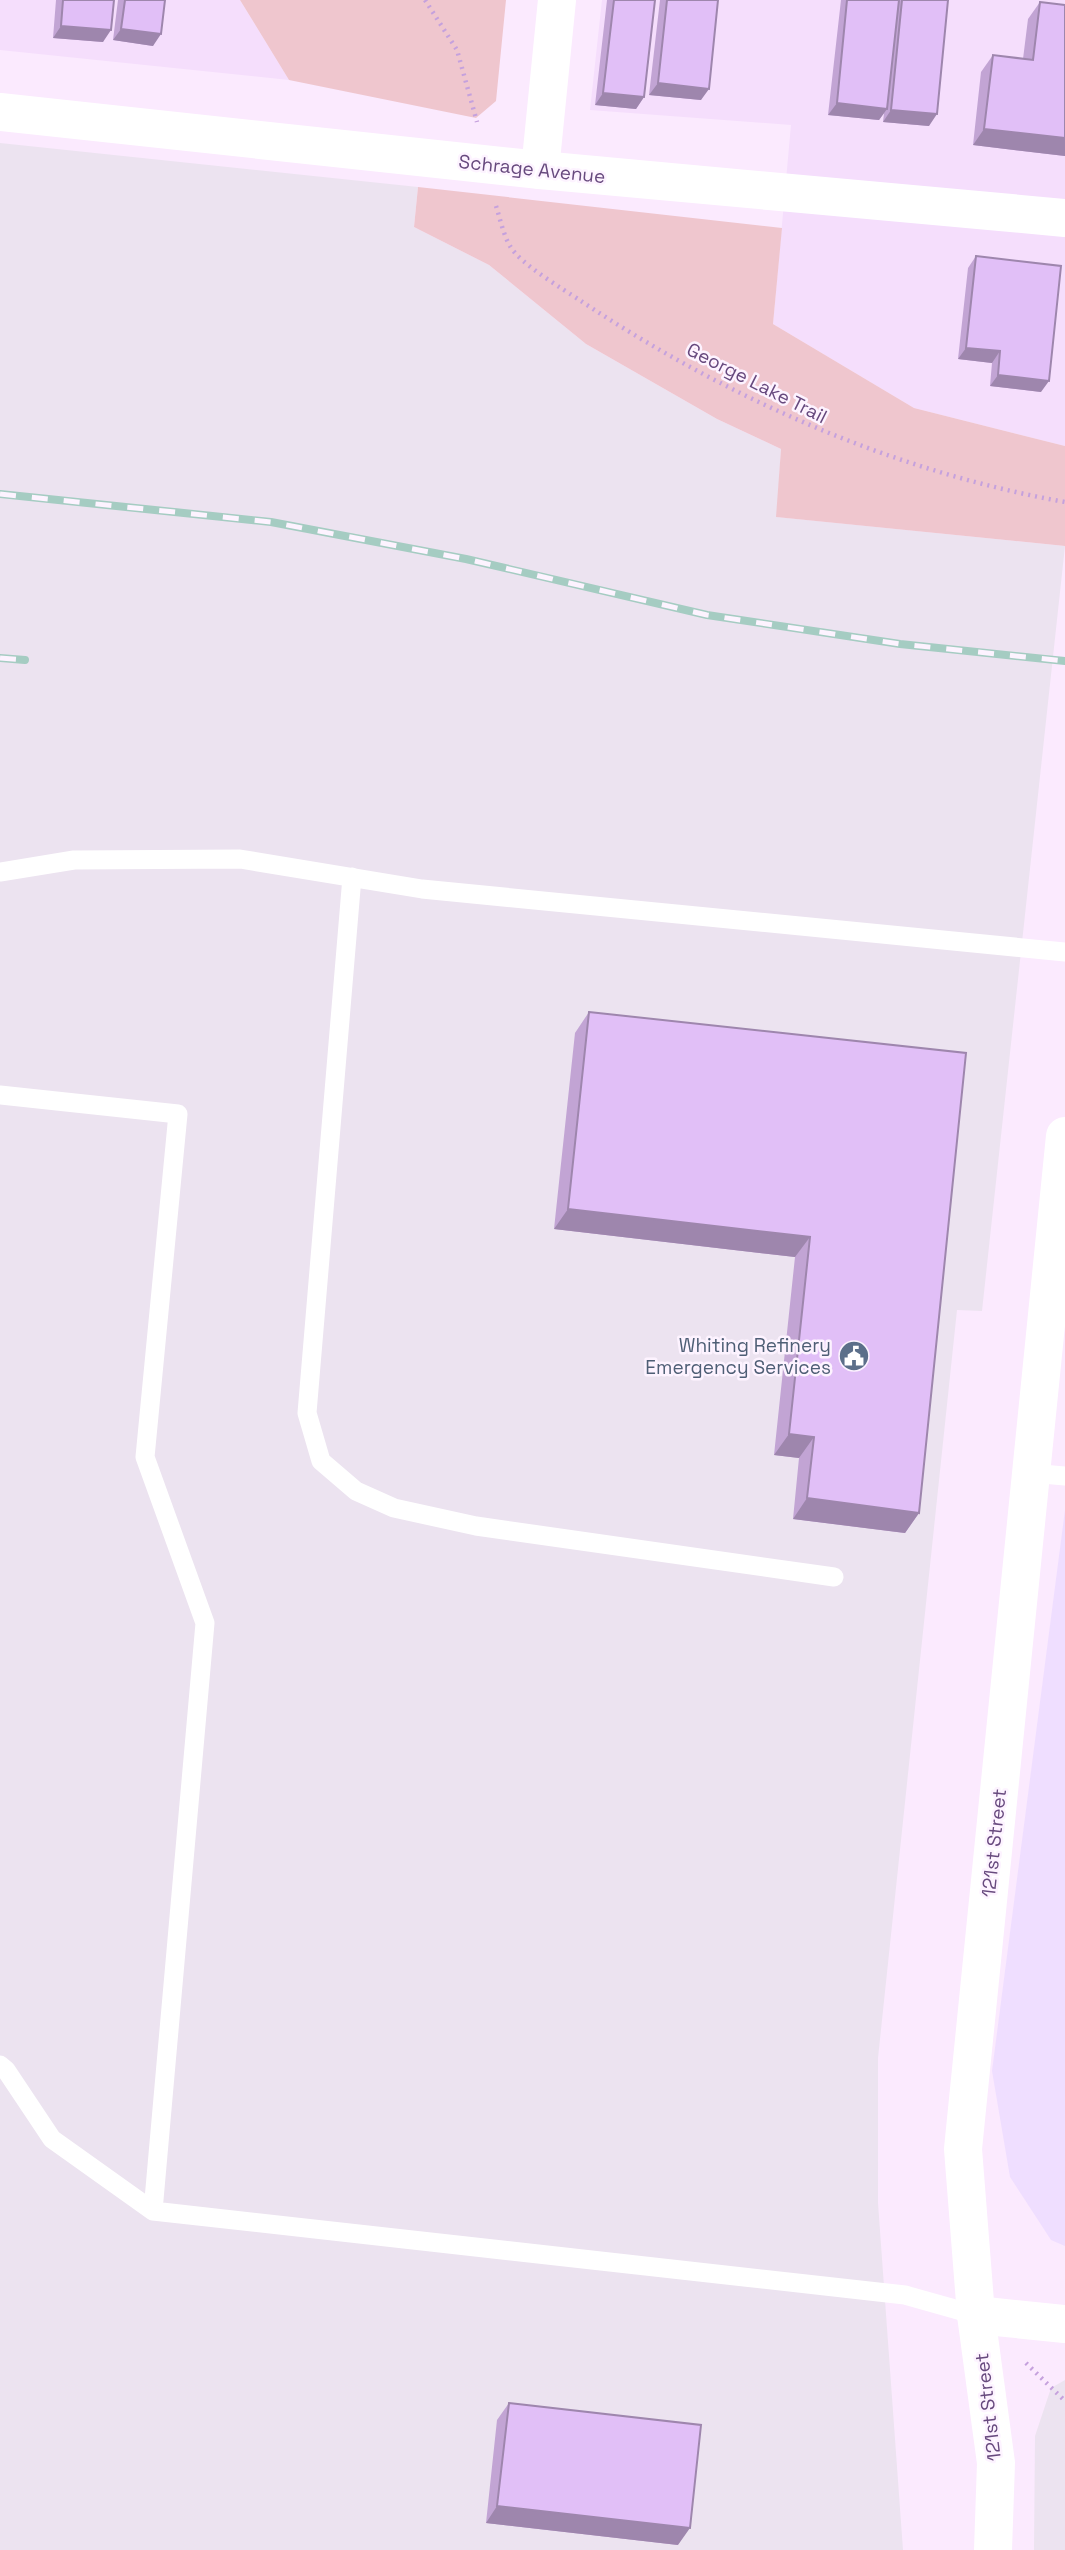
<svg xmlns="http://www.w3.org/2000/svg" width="1065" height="2550" font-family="'Space Grotesk',sans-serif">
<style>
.residential{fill:#f5defc}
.commercial{fill:#efdeff}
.industrial{fill:#ece3f0}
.green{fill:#efc6ce}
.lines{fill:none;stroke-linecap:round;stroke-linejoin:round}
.path{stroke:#c5a1dd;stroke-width:4.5;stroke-dasharray:2 5;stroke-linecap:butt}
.service{stroke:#fff;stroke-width:19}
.minor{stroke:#fff;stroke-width:38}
.tertiary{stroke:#fff;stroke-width:38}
.rail-casing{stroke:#a5ccc2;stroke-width:8}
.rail{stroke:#fdf3ff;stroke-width:5;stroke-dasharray:16;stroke-linecap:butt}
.wall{fill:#c2a4d4}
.shaded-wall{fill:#9e86ad}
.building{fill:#e1bff7;stroke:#9e86ad;stroke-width:2}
.labels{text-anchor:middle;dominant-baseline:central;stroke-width:5;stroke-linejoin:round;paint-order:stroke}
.street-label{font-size:19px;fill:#67497e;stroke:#fdf3ff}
.service-label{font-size:19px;fill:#4e5e75;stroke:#fdf3ff;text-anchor:end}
</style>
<rect width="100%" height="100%" fill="#fbeafe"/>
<path class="residential" d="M0 0H240L289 80 0 50Z
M602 0H1065V446L914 408 773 324 791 125 590 110Z"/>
<path class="commercial" d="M1065 1510V2246L1051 2240 1010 2177 992 2071Z"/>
<path class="industrial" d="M0 143 418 187 414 227 489 265 586 344 717 419 781 449 777 517 1065 546 982 1311 957 1310 878 2058V2203L903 2550H0Z
M1065 2380V2550H1034L1035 2436 1051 2388Z"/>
<path class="green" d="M240 0H506L496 101 476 118 289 80Z
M418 187 782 228 773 324 914 408 1065 446V546L776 517 781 449 717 419 586 344 489 265 414 227Z"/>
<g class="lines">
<path class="path" d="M425 0 457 50 477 122
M496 206C500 218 503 234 510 246 520 264 563 289 581 301 727 398 892 471 1065 502
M1026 2363 1065 2401"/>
<path class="service" d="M0 872 74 860 240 859 422 889 1065 952
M352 877 307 1413 321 1461 356 1491 394 1508 476 1526 834 1577
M0 1095 178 1114 145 1457 205 1623 153 2211
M1031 1473 1065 1476
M0 2065 6 2070 52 2139 153 2211 905 2295 976 2315"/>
<path class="minor" d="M540 170 557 0
M976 2315 996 2463 993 2550"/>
<path class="tertiary" d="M0 112 540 170 1065 218
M1065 1136 963 2149 976 2315 1065 2324"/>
<g class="rail-casing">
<path id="rail" d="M0 494 271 522 466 559 707 615 900 644 1065 661
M0 658 25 660"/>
</g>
<use href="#rail" class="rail"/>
</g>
<path class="wall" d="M56 0H114L103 42 53 38Z
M118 0H165L153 46 113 40Z
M607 0H655L644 97 636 109 595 105Z
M660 0H718L701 100 649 95Z
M841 0H948L929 126 883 122 884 113 879 120 828 115Z
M1040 2 1065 5V156L973 145 981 72 993 55 1023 59 1028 19Z
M976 256 1041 392 990 386 992 363 958 359 968 268Z
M589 1012 966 1053 919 1513 905 1533 793 1519 799 1458 774 1455 795 1257 554 1229 575 1033Z
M509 2403 678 2545 486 2523 497 2420Z"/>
<path class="shaded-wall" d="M61 26 111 30 103 42 53 38Z
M121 29 161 34 153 46 113 40Z
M658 83 709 89 701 100 649 95Z
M603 93 644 97 636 109 595 105Z
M837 103 887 109 879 120 828 115Z
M891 110 937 114 929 126 883 122Z
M984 129 1065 138V156L973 145Z
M966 348 1000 351 992 363 958 359Z
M998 375 1049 381 1041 392 990 386Z
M568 1209 810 1237 795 1257 554 1229Z
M789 1434 814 1437 799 1458 774 1455Z
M807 1498 919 1513 905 1533 793 1519Z
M497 2506 690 2528 678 2545 486 2523Z"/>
<path class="building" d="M63 0H114L111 30 61 26Z
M125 0H165L161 34 121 29Z
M614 0H655L644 97 603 93Z
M667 0H718L709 89 658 83Z
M847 0H899L887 109 837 103Z
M902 0H948L937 114 891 110Z
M1040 2 1065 5V138L984 129 993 55 1033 60Z
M976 256 1061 266 1049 381 998 375 1000 351 966 348Z
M589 1012 966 1053 919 1513 807 1498 814 1437 789 1434 810 1237 568 1209Z
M509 2403 701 2425 690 2528 497 2506Z"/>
<defs>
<g id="civic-disc" transform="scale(1.575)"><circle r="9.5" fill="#5c6f8a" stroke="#fdf3ff"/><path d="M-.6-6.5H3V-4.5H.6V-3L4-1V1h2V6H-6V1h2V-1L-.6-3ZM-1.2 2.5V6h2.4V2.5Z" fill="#fff"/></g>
</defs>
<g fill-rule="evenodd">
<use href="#civic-disc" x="854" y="1356"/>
</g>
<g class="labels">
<g class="street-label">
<text transform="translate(532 169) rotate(6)">Schrage Avenue</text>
<text transform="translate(757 383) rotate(27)">George Lake Trail</text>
<text transform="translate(994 1843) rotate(-84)">121st Street</text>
<text transform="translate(988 2407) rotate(-97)">121st Street</text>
</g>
<g class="service-label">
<text x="831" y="1345">Whiting Refinery<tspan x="831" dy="22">Emergency Services</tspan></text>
</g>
</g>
</svg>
